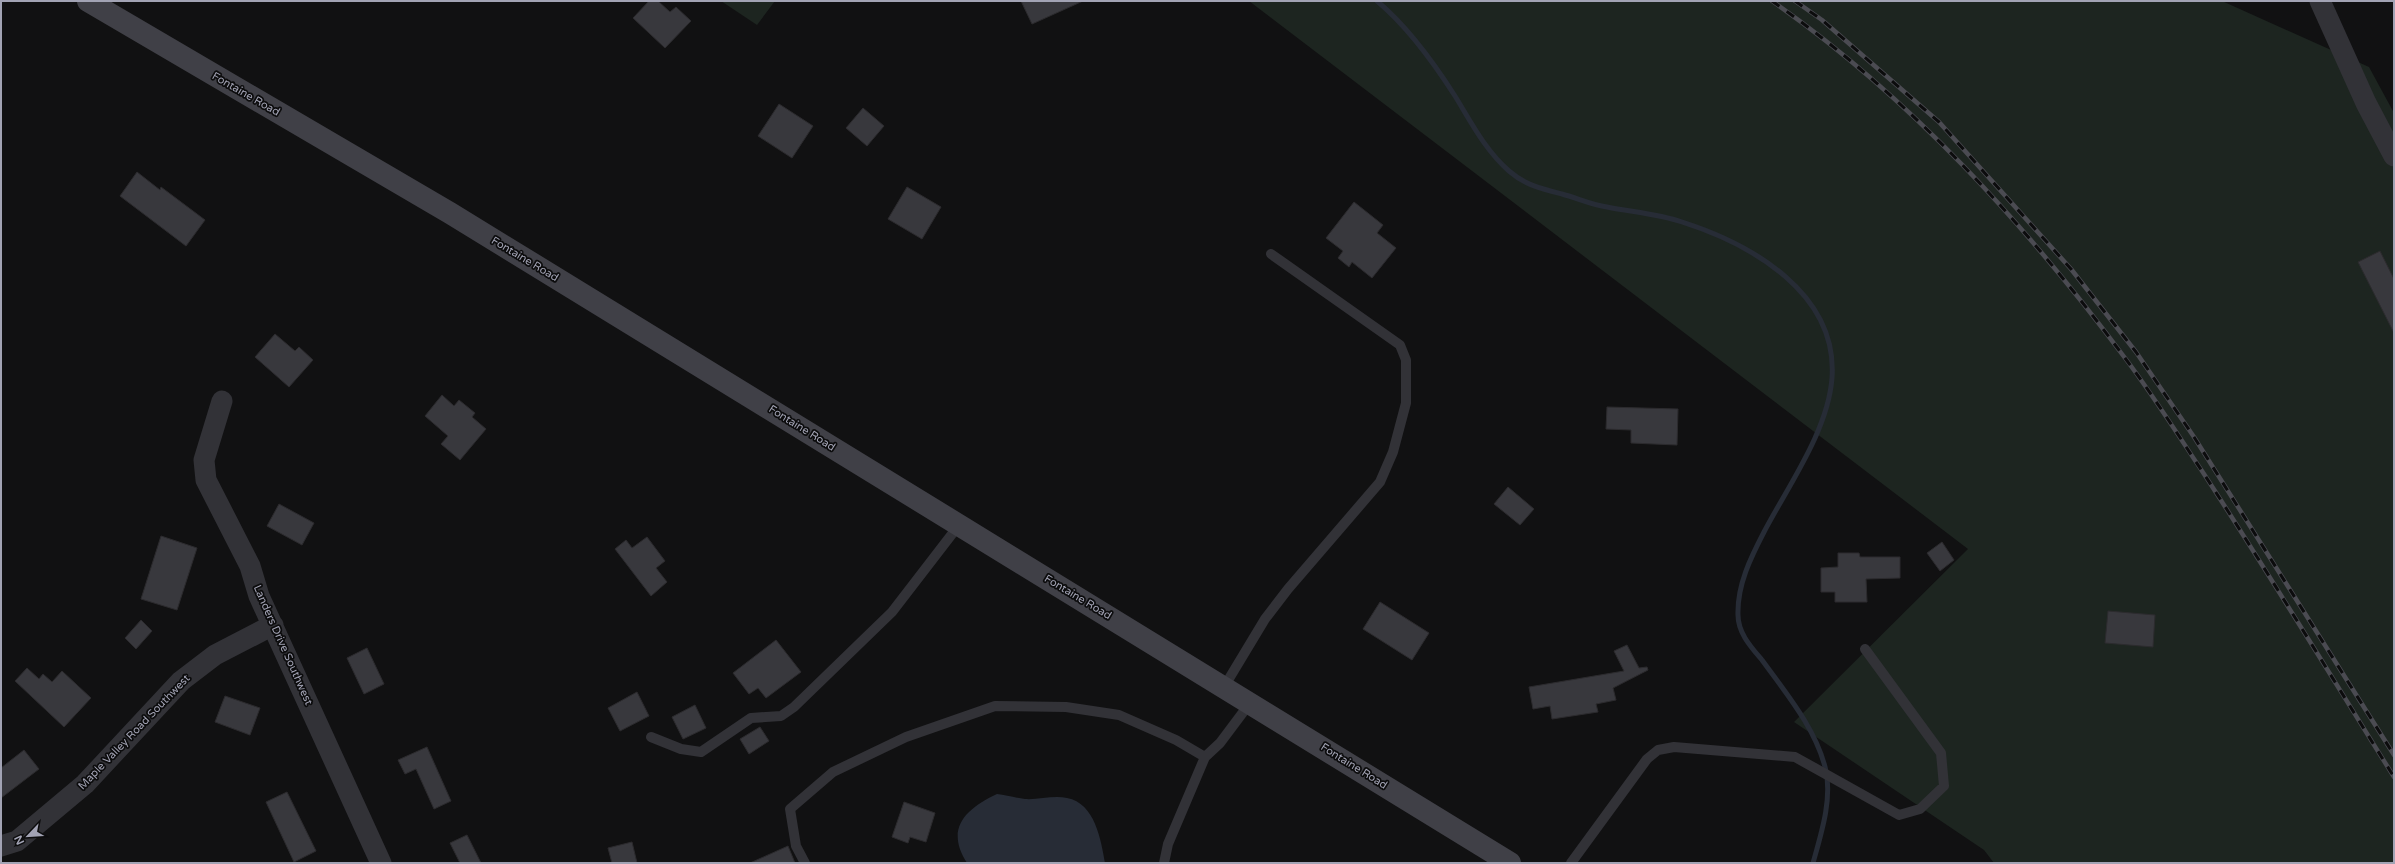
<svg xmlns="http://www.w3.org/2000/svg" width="2395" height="864" font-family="'Varela Round',sans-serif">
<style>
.green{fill:#1d2520}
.water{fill:#272c36}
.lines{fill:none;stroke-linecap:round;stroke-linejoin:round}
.stream{stroke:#272c36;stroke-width:5}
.building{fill:#38383d;stroke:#2c2b2e}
.service{stroke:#323237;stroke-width:10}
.minor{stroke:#323237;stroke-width:21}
.secondary{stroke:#404047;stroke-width:22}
.rail-casing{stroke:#4b4b52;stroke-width:4.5}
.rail{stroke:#0c0c0d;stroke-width:3;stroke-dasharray:9;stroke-linecap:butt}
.labels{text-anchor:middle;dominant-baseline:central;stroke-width:3.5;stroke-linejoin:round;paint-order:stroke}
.street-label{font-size:11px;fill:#a2a3b4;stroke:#0c0c0d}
</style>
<rect width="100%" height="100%" fill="#111112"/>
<path class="green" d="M721 1H775L757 25Z
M1249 1H2222L2369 67 2394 113V863H1994L1984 850 1794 722 1968 549Z"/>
<path class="water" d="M997 794C1006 795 1016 798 1025 799 1038 800 1054 795 1067 798 1095 803 1101 840 1105 863H967C945 829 965 809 997 794Z"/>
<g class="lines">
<path class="stream" d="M1377 1C1407 26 1434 63 1455 96 1471 122 1485 150 1509 171 1525 185 1542 189 1562 194 1577 198 1592 205 1607 207 1632 212 1658 214 1682 222 1751 244 1838 293 1832 378 1828 431 1788 486 1764 532 1751 557 1737 585 1738 615 1738 633 1751 647 1762 660 1786 693 1817 730 1826 771 1832 801 1821 834 1813 863"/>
</g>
<path class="building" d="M649 1H658L670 12 676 7 691 21 665 48 633 18Z
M1021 1H1083L1032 24Z
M779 104 813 126 792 158 758 136Z
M863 108 884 126 867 146 846 128Z
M137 172 160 190 161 187 205 220 186 246 120 196Z
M907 187 941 207 922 239 888 219Z
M1354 202 1383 225 1377 233 1396 248 1372 278 1352 262 1349 267 1338 258 1343 251 1326 238Z
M2380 251 2394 279V333L2358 262Z
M275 334 295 351 299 347 313 360 289 387 255 357Z
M442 395 454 406 459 400 475 413 472 417 486 429 460 460 441 444 448 436 425 416Z
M1607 407 1678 409 1677 445 1631 443V430L1606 429Z
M1508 487 1534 509 1520 525 1494 504Z
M279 504 314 523 302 545 267 526Z
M161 536 197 548 177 610 141 599Z
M647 537 665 561 656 568 667 582 651 596 615 549 626 540 632 548Z
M1942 542 1954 560 1940 571 1927 553Z
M1838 553H1859L1860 557H1900V578L1866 579 1867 602H1835V592H1821V568L1838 567Z
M1380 602 1429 633 1412 660 1363 629Z
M2108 611 2155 615 2153 647 2105 643Z
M141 620 152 631 136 649 125 638Z
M776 640 801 672 766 698 758 688 749 694 733 673Z
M1627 645 1639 668 1647 667 1648 670 1613 688 1616 700 1596 704 1598 712 1552 719 1550 706 1533 709 1529 687 1624 671 1614 651Z
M367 648 384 684 364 694 347 658Z
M27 668 39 679 43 674 52 682 62 671 91 698 64 727 15 681Z
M637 692 649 716 620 731 608 708Z
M225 696 260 708 250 735 215 722Z
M695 705 706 728 683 739 672 717Z
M760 727 769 741 749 754 740 739Z
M427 747 451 801 434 809 416 769 405 774 398 760Z
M24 750 39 769 1 798V768Z
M287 792 316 851 294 862 266 802Z
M904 802 935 813 926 842 910 837 908 843 892 837Z
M467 835 481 863H460L450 843Z
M632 842 637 863H612L608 848Z
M788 846 795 863H750Z"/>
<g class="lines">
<path class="service" d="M1224 687 1265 619 1288 589 1380 482 1393 452 1406 403V360L1400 345 1271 254
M651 737 681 749 701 752 751 718 781 716 794 707 892 612 959 525
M805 863 796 846 790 809 833 772 906 737 995 706 1066 707 1119 715 1176 740 1205 757 1220 743 1250 703
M1164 863 1168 844 1205 757
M1571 863 1647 759 1658 750 1674 747 1795 757 1899 815 1920 809 1944 786 1941 753 1865 649"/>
<path class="minor" d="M2320 1 2366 103 2394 156
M222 401 204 460 206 480 250 566 259 596 381 863
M1 846 17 841 85 784 181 681 215 655 273 625"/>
<path class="secondary" d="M88 1 450 213 1510 863"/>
<g class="rail-casing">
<path id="rail" d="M1772 1C1910 97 2025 224 2125 358 2153 395 2178 435 2204 474 2269 574 2331 676 2394 777
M1795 1 1822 20 1939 122 2071 269 2136 352 2194 437 2394 755"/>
</g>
<use href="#rail" class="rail"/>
</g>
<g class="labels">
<g class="street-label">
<text transform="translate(246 94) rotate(30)">Fontaine Road</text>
<text transform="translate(525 259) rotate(31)">Fontaine Road</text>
<text transform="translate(802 428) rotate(32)">Fontaine Road</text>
<text transform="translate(1078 597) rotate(31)">Fontaine Road</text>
<text transform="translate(283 645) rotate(66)">Landers Drive Southwest</text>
<text transform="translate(134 732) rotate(-46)">Maple Valley Road Southwest</text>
<text transform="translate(1354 766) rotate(32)">Fontaine Road</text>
</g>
</g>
<rect width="2395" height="864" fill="none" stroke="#a2a3b4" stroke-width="4"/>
<g transform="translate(28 836) rotate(245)" stroke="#0c0c0d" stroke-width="3" paint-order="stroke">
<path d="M0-3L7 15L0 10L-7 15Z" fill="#a2a3b4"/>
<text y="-6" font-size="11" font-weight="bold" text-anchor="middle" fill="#a2a3b4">N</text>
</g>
</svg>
